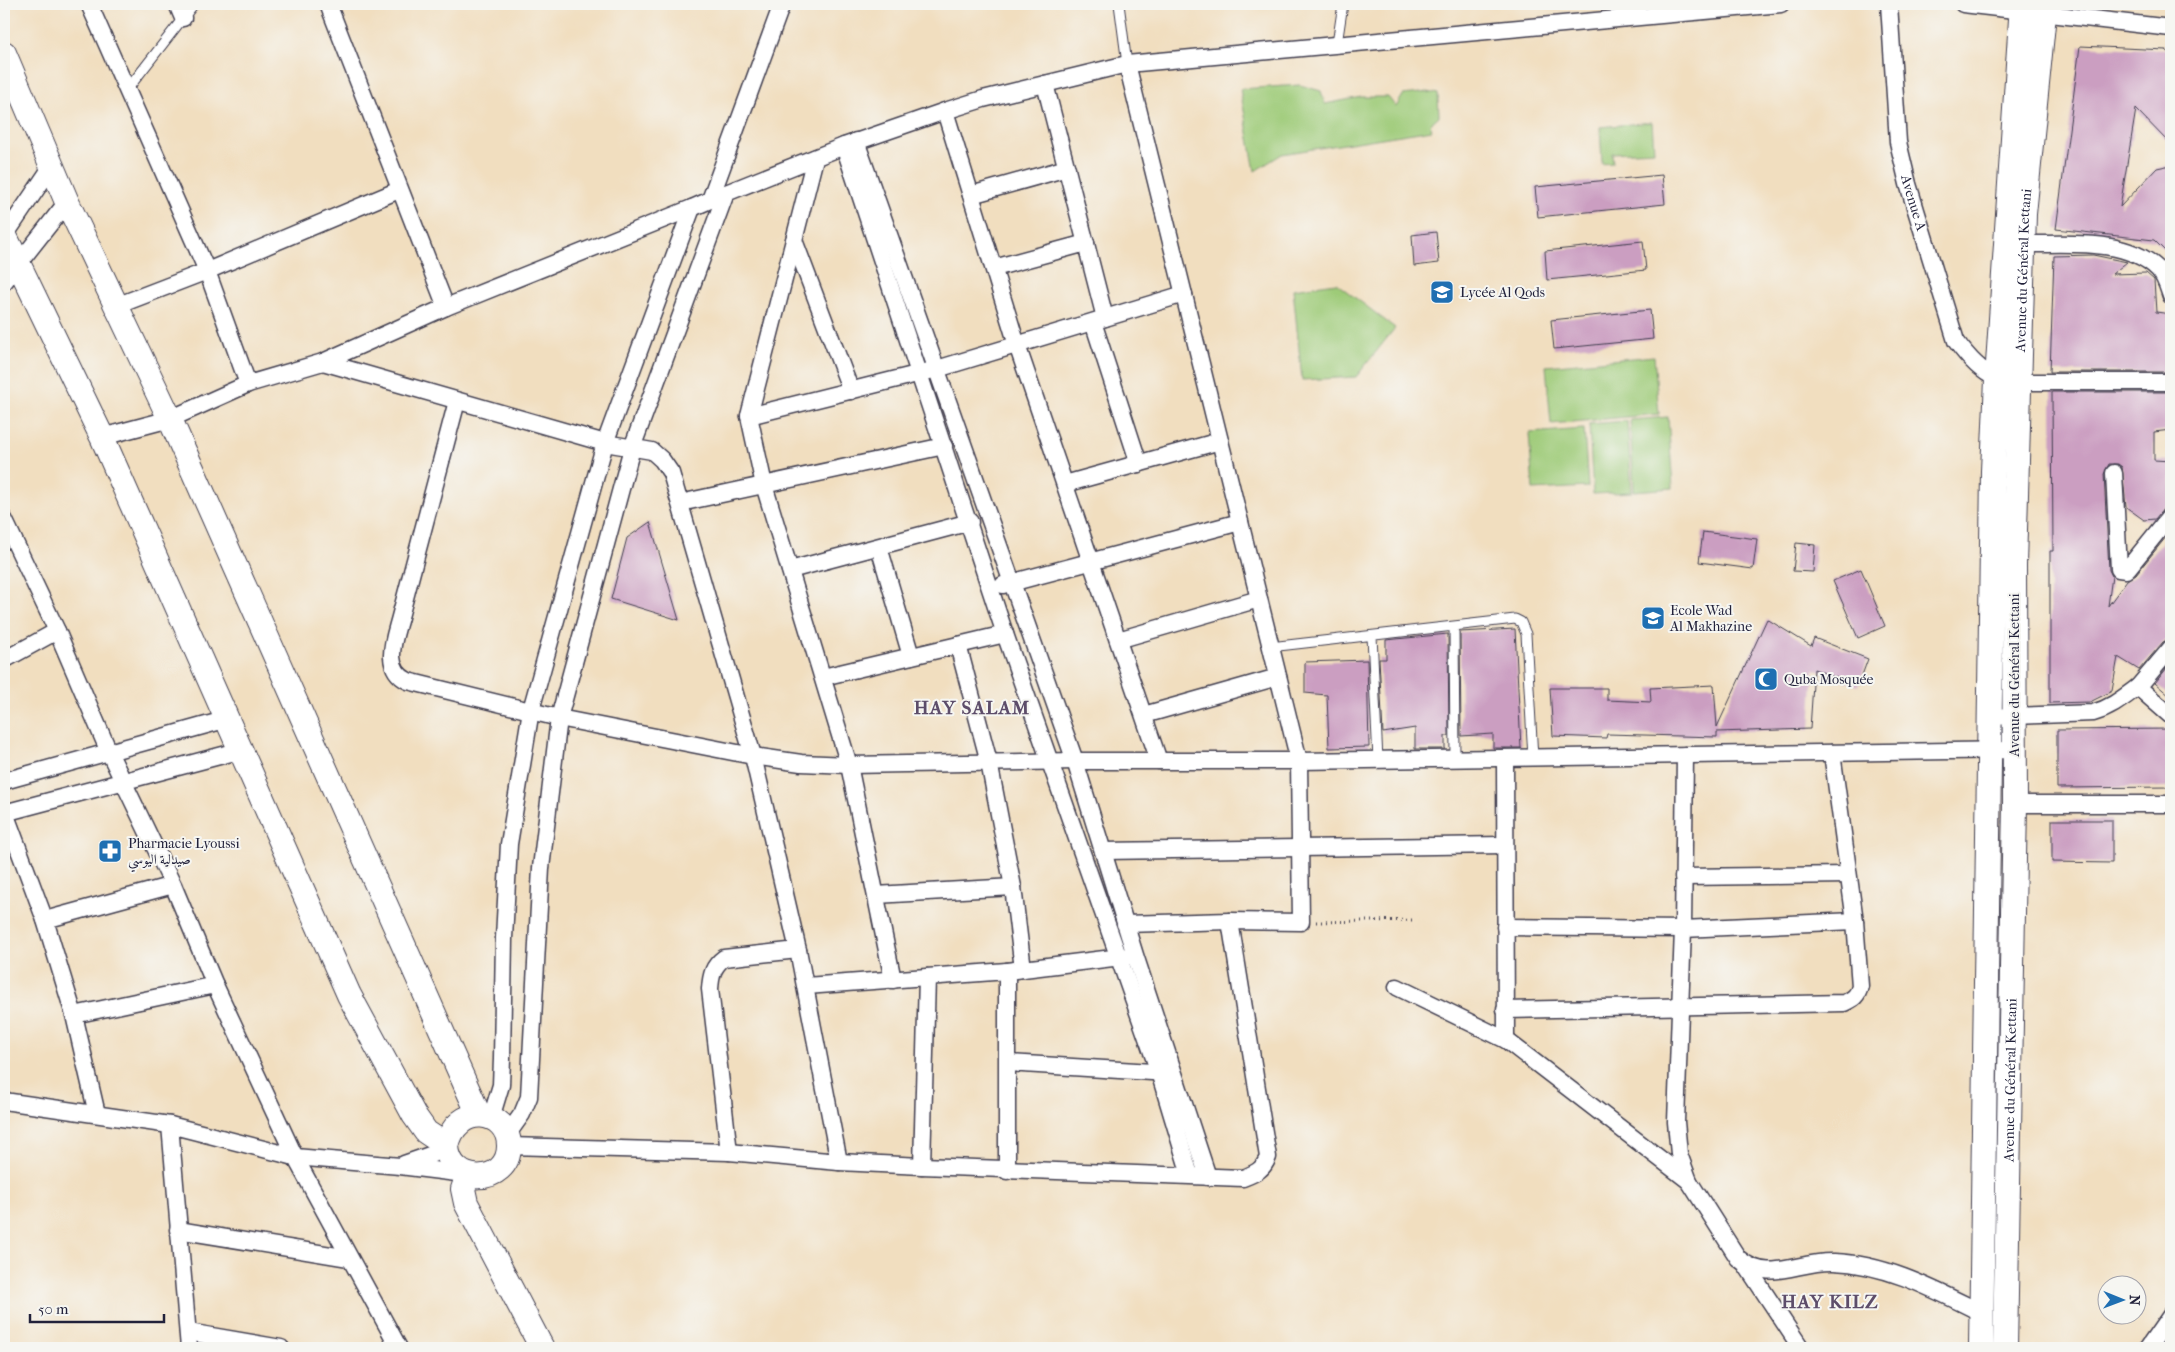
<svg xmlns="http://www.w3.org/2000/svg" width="2175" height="1352" font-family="'IM FELL French Canon',Amiri,serif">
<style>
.green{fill:#9ecb78;stroke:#60765a}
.building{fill:#cb9ec1}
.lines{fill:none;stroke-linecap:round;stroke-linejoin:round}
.lane-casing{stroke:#413e4f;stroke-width:11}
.street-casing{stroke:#413e4f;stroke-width:19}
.secondary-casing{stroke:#413e4f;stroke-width:26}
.path{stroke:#413e4f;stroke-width:3;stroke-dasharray:1 4;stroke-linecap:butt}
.lane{stroke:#fff;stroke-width:9}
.street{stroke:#fff;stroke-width:16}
.secondary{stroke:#fff;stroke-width:24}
.labels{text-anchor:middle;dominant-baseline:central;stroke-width:4;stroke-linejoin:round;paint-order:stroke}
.street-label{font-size:14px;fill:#22223b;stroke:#f6f6f2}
.poi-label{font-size:14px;fill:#22223b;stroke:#f6f6f2;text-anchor:start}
.district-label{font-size:19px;font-weight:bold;letter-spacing:1px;fill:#5d4d6a;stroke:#f6f6f2}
</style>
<rect width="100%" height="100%" fill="#f6f6f2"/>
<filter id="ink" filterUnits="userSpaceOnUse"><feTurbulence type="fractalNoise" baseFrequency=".02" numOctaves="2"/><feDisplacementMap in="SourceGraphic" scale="10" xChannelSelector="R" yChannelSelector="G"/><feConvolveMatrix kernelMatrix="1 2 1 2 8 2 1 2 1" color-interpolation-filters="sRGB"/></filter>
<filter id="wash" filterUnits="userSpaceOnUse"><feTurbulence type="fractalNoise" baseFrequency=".0096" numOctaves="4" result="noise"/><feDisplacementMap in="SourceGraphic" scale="20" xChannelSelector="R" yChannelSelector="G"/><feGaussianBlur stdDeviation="1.12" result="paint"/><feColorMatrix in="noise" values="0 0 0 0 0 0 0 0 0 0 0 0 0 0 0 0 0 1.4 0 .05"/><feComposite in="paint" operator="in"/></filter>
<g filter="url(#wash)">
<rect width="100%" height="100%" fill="#f1debf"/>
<path class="green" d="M1300 85 1321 91 1325 104 1361 97H1388L1396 107 1403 95 1428 92 1438 94 1439 116 1430 124 1432 130 1282 154 1255 171 1240 89Z
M1652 122 1654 151 1612 153 1613 163 1602 164 1600 127Z
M1336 283 1395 328 1356 377 1302 380 1293 289Z
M1654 356 1659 414 1551 424 1546 366Z
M1668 417 1673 488 1634 491 1630 420Z
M1627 421 1632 492 1593 494 1589 424Z
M1584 429 1588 487 1533 490 1529 433Z"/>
<g id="blocks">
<path class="building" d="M2080 46 2166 50 2171 54V145L2136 109 2120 207 2157 168 2171 165V257L2154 240 2056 229Z
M1662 175 1665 204 1538 217 1535 187Z
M1436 232 1439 263 1414 266 1412 235Z
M1643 241 1646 270 1547 280 1545 251Z
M2093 255 2127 262 2112 274 2146 273 2154 280 2156 312 2171 314V372H2050L2054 256Z
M1650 310 1653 339 1554 349 1551 320Z
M2052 392H2171V430L2154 432V460L2171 461V505L2164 508 2155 519 2144 520 2126 507 2122 467 2118 464H2109L2104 474 2109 570 2112 576 2108 606 2127 580 2136 574 2171 531V638L2163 642 2139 670 2118 657 2112 691 2090 702 2050 703V551H2053Z
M650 522 679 620 611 599 627 538Z
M1703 532 1757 539 1753 569 1699 562Z
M1796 543 1815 545 1813 572 1793 571Z
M1861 569 1885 626 1858 638 1833 581Z
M1767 619 1811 646 1814 638 1868 659 1858 686 1814 669 1810 729 1717 732V737L1607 734 1606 738 1553 736 1550 688H1607V700L1651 702 1650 688 1714 685 1717 727Z
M1515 629 1521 748H1493V734L1461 736 1460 632Z
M1448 634 1449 736H1445V749H1415V728L1383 733 1379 659H1386V640Z
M1367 660 1369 747 1329 748 1327 695 1305 693V662Z
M2171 663V697L2155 683Z
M2171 729V787L2057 788V730Z
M2052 820H2112V863L2052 862Z"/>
</g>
</g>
<g filter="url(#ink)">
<use href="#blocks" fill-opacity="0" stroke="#413e4f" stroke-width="1"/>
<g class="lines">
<g class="lane-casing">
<path id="lane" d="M1119 4 1127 64
M1337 44 1343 4
M127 90 194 4
M1454 627 1455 759
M1372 636 1378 760
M1270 647 1515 619 1521 622 1526 634 1533 758"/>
</g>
<g class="street-casing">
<g id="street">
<path d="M89 4 207 271 248 384"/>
<path d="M177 4 183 18"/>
<path d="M328 4 446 307"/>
<path id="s1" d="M1889 4 1898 142 1908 184 1956 341C1966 355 1980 371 1996 378 2003 381 2012 381 2020 382H2171"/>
<path d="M1963 4 2171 28"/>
<path d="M1045 84 1105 318"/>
<path d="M945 111 1017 345 1159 761"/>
<path d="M856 141 1075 761 1135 955 1208 1177"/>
<path d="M844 146 1005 634 1159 1072 1190 1175"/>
<path d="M815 158 749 416 764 485 849 765 893 980"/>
<path d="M971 195 1067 168"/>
<path d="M710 200 782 4"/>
<path d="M4 237 52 166"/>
<path d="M794 240 851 391"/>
<path d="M2023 244C2065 245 2125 237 2158 269 2165 276 2168 287 2171 296"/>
<path d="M994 268 1086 243"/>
<path d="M4 282 67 202"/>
<path d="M116 306 207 271 399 190"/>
<path d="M1093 322 1139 464"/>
<path d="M323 362 605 443 652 451 662 460 671 473 753 756 798 950 839 1162"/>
<path d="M457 401 400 617C394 640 382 668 408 681L559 718 753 756 801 763 849 765 1075 761H1299L2015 750"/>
<path d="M749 416 937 369 1184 294"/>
<path d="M102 437 170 419 248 384 323 362 446 307 692 208 726 193 844 146 945 111 983 99 1127 64 1781 4"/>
<path d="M2114 473 2119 569 2126 570 2129 567 2171 515"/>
<path d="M1065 484 1220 441"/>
<path d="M680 503 944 446"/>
<path d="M4 519 57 631 109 752 173 885 215 985 295 1157 399 1348"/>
<path d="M879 547 911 656"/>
<path d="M790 570 970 522"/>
<path d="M1003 585 1240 522"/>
<path d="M1118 640 1259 599"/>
<path d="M958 645 989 762 1013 887 1023 969"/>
<path d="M2171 648 2138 687 2171 716"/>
<path d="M4 660 57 631"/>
<path d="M823 677 1005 634"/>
<path d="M1144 715 1278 677"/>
<path d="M1989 717 2093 713C2111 708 2123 698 2138 687"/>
<path d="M1685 755 1683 929 1676 1122 1679 1154 1689 1181 1738 1258C1769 1285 1798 1260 1834 1262 1887 1264 1935 1290 1982 1313"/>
<path d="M1505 758 1506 1040"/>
<path d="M4 781 228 719"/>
<path d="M2015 804H2171"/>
<path d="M4 810 45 920 74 1015 97 1114"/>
<path d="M4 813 242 750"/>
<path d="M1103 851 1504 845"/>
<path d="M1683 877 1848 875"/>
<path d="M876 895 1013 887"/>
<path d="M45 920 173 885"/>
<path d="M1125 924 1230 921 1301 922 1299 761 1127 64"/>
<path d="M1505 927 1683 929 1855 921"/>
<path d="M806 986 1007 971"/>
<path d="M1397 987 1506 1040 1689 1181"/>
<path d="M1505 1010 1844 1003C1853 999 1858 996 1860 986L1855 921 1832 753"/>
<path d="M74 1015 215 985"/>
<path d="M1008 1063 1168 1073"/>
<path d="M4 1101 170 1125 295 1157 400 1166 465 1174"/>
<path d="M491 1118 501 1085 502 1059 504 938 509 844 531 710 605 443 692 208"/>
<path d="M170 1125 189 1348"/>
<path d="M507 1135 522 1114 529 1097 541 868 559 718 632 448 726 193"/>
<path d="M509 1146 729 1152 839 1162 922 1166 1243 1178C1256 1173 1263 1170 1268 1157L1230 921"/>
<path d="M729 1152 710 989C711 975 713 966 724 958L798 950"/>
<path d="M404 1164 447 1149"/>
<path d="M922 1166 927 977"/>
<path d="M1007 1171V971L1129 956"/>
<path d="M178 1230 349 1258"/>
<path d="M1746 1265 1801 1348"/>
<path d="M188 1332 281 1348"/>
<path d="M2148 1348 2171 1315"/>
</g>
</g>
<g class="secondary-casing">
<g id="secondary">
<path d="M4 53 67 202 170 419 479 1115"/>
<path d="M4 234 102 437 349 995 414 1115 426 1132 447 1146C449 1187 509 1186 509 1146 509 1109 456 1102 447 1146"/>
<path d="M468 1175 463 1189 466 1203 542 1348"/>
<path d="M1981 1348 1993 471 1997 379 2022 4"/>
<path id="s2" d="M2005 1348 2015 804 2014 565 2024 214 2045 4"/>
</g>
</g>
<path class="path" d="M1316 922 1416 920"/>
<use href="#lane" class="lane"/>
<use href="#street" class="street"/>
<use href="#secondary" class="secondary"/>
</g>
</g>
<defs>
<g id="school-square" transform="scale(1.25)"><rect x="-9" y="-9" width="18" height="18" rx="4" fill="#1f6fb2" stroke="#f6f6f2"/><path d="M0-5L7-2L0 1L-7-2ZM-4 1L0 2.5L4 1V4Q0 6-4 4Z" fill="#fff"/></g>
<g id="mosque-square" transform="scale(1.25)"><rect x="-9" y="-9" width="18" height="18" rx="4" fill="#1f6fb2" stroke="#f6f6f2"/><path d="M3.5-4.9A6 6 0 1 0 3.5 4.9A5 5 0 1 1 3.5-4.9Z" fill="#fff"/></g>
<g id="pharmacy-square" transform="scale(1.25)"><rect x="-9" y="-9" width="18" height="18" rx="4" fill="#1f6fb2" stroke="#f6f6f2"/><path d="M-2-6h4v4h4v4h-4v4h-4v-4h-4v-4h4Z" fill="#fff"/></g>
</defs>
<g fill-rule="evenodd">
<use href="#school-square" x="1442" y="292"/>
<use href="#school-square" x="1653" y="618"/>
<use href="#mosque-square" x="1766" y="679"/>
<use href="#pharmacy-square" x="110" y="851"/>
</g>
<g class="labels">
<g class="street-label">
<text stroke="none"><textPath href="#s1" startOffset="201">Avenue A</textPath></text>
<text stroke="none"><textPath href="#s2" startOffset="1078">Avenue du Général Kettani</textPath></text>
<text transform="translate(2014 675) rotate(-90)">Avenue du Général Kettani</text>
<text stroke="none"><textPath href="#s2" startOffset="268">Avenue du Général Kettani</textPath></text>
</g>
<g class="poi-label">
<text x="1460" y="292">Lycée Al Qods</text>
<text x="1670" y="610">Ecole Wad<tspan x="1670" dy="16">Al Makhazine</tspan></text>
<text x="1784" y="679">Quba Mosquée</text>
<text x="128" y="843">Pharmacie Lyoussi<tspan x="128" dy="16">صيدلية اليوسي</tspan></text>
</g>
<g class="district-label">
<text x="972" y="708">HAY SALAM</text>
<text x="1830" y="1302">HAY KILZ</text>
</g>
</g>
<rect width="2175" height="1352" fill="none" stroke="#f6f6f2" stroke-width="20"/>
<g transform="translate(2122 1300) rotate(91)"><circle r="24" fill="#f6f6f2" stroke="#a1a1a9"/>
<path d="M0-4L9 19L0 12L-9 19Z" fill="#1f6fb2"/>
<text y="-8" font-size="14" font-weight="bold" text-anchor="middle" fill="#22223b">N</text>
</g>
<path d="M30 1314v8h134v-8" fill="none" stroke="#22223b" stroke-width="2.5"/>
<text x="38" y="1314" font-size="15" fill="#22223b" stroke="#f6f6f2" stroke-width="4" paint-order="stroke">50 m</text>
</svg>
